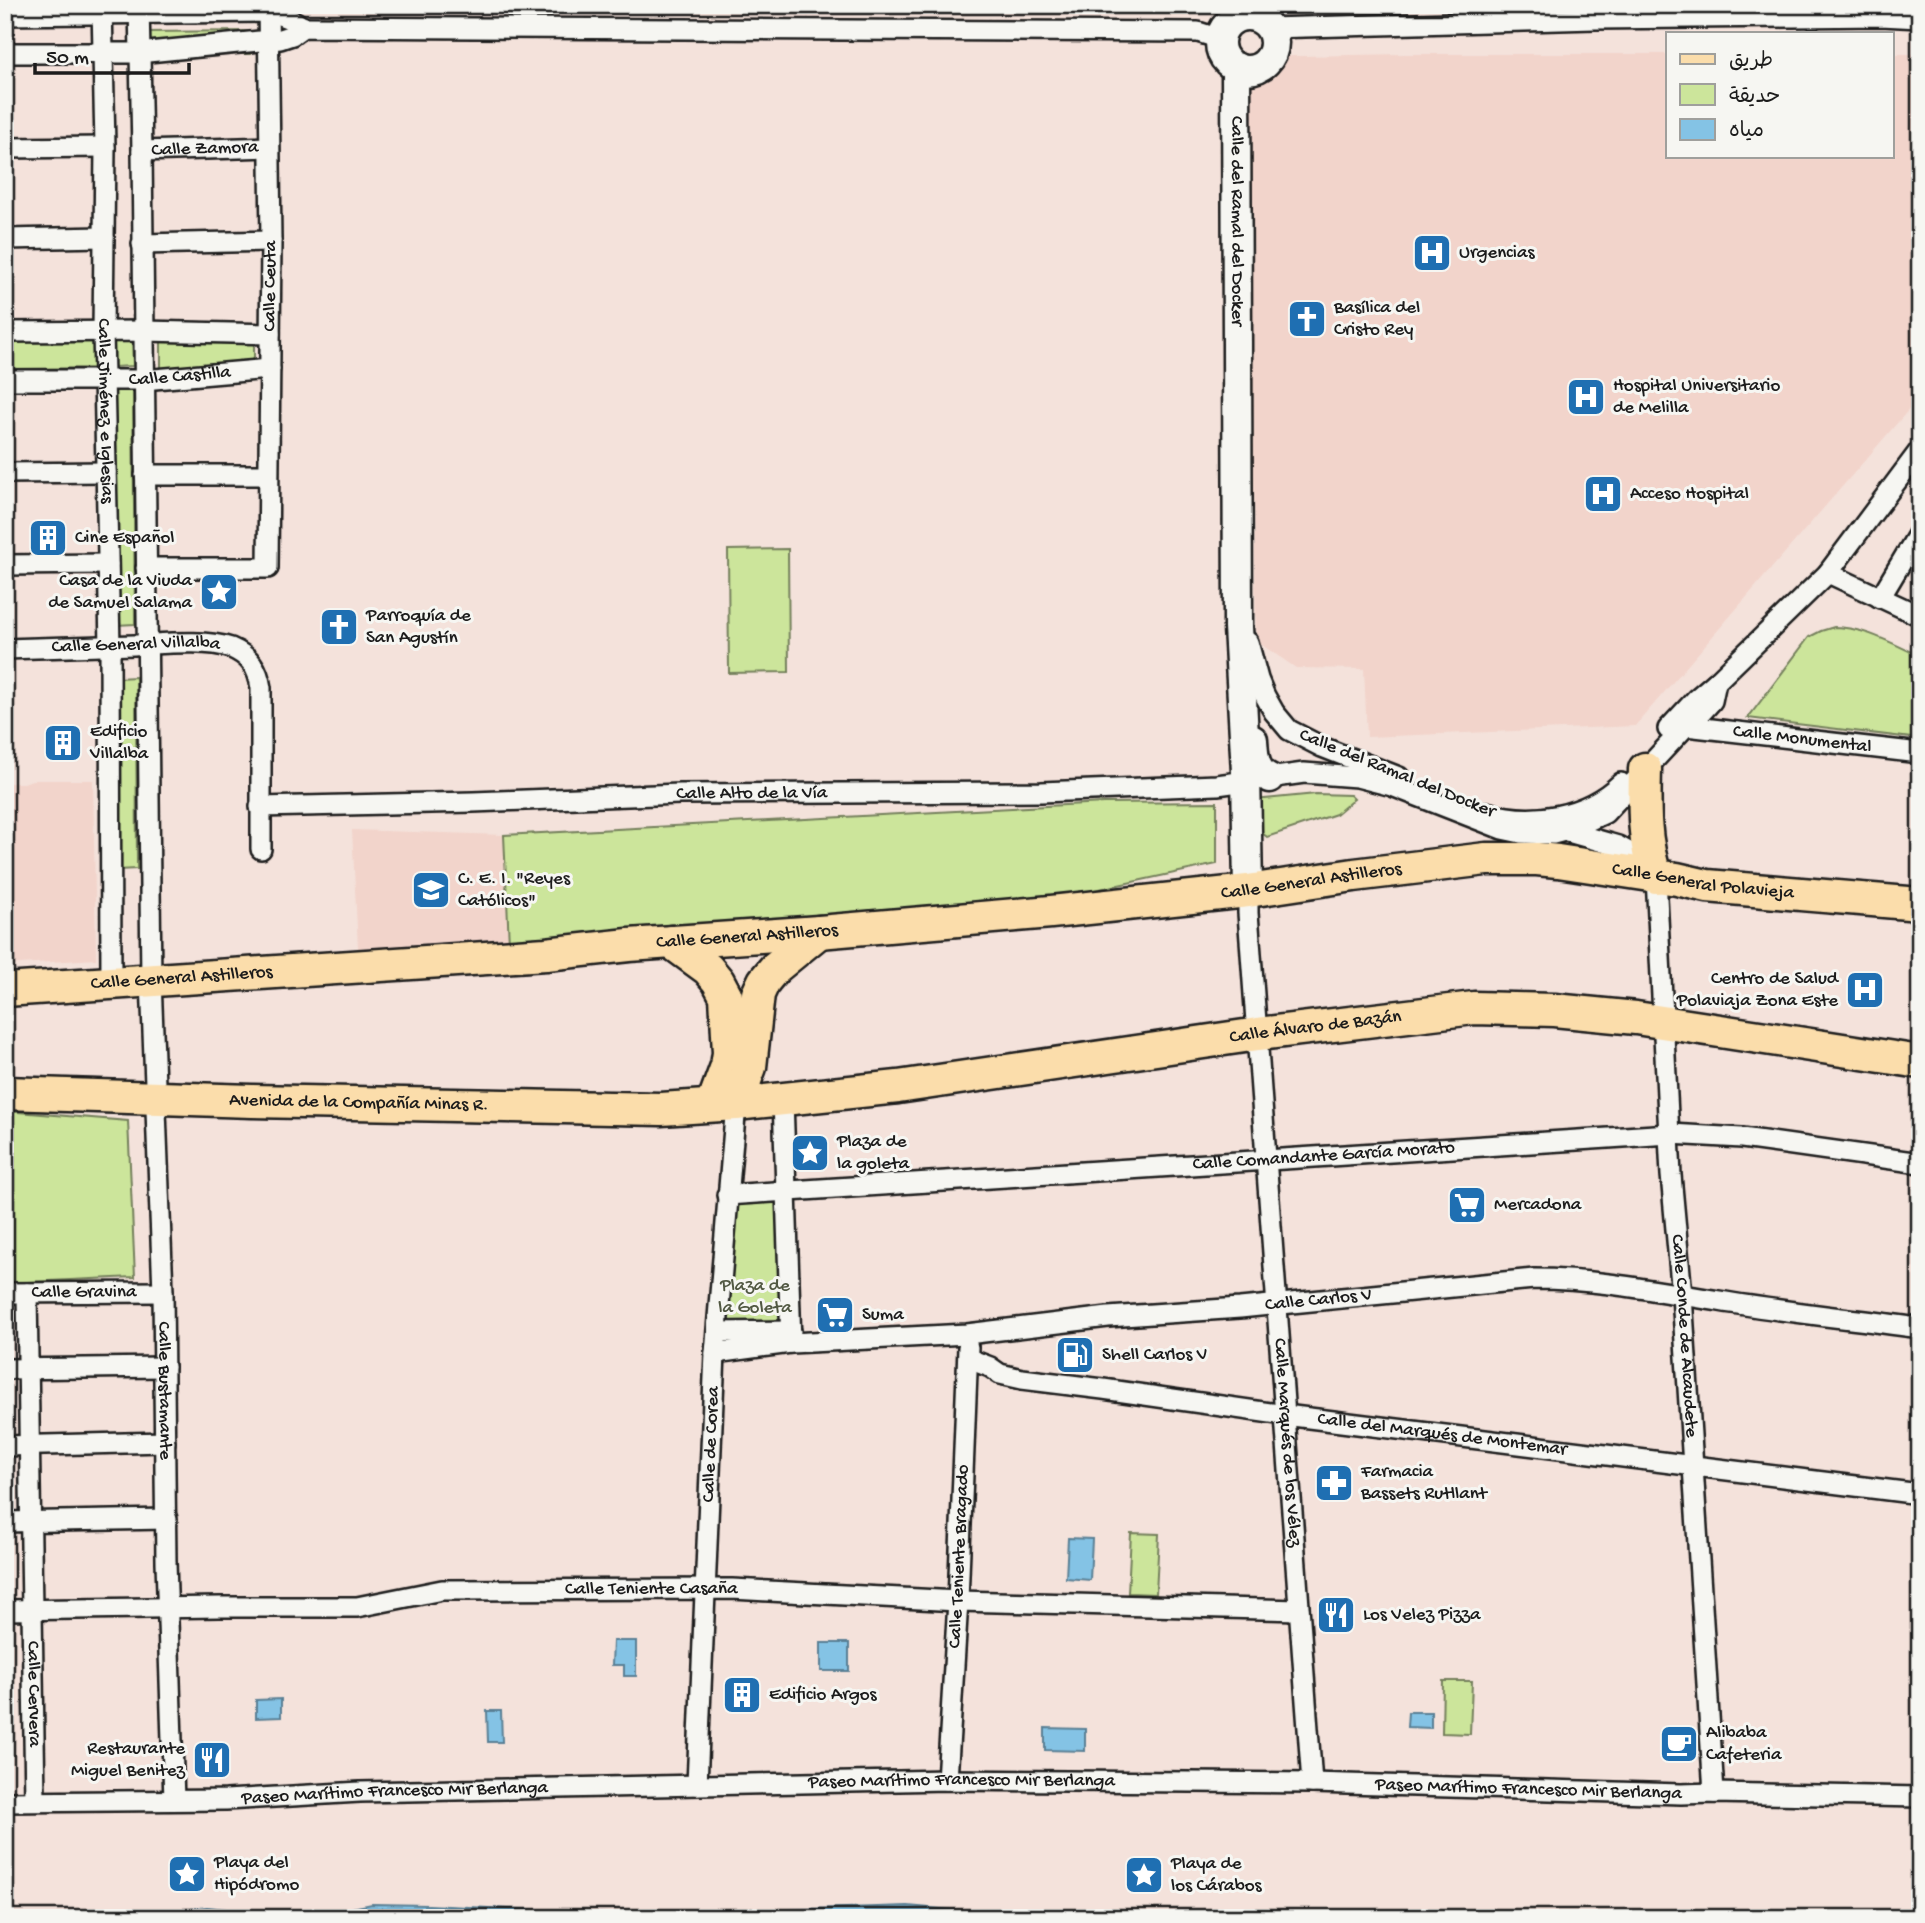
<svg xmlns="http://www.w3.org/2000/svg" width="1925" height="1923" font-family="'Gochi Hand','Playpen Sans Arabic',sans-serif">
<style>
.built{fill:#f2d4cb}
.green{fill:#cce59b;stroke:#74805c;stroke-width:2}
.water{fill:#84c3e5;stroke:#5a8095;stroke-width:2}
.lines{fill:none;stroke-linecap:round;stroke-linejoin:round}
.minor-casing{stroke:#1c1c1c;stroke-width:24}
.secondary-casing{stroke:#1c1c1c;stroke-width:33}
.primary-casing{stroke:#1c1c1c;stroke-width:37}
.minor{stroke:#f6f6f2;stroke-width:19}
.secondary{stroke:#f6f6f2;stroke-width:28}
.primary{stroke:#fbddab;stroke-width:32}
.labels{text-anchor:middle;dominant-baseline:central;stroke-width:6;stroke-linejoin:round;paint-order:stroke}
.street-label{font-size:19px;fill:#1c1c1c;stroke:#f6f6f2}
.poi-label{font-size:19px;fill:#1c1c1c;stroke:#f6f6f2;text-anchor:start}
.park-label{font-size:19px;fill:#515842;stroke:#f6f6f2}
</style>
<rect width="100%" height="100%" fill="#f4e2db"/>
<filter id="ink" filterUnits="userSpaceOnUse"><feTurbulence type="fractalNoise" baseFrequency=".0143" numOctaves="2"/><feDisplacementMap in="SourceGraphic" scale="14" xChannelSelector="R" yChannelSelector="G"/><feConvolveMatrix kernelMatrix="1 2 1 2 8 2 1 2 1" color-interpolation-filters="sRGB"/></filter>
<g filter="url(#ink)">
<path class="built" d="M1404 54H1668V156H1892V54H1920L1918 399 1635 726 1367 737 1364 669 1296 668 1256 641 1249 57Z
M32 780H93L96 959 5 965V783H24Z
M352 830 504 835 509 944 358 948Z"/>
<path class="green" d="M251 31V54H145V32Z
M113 339H132L133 366 114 367Z
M93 341 94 368 5 369V342Z
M161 341H254V370H161Z
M133 388 135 624 116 625 114 389Z
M788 549 789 672 729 673 728 550Z
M1834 627C1864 627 1893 644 1920 656V739L1748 718 1809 637 1821 631Z
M136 677 137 869 118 870 117 678Z
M1316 794 1350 795 1354 799 1336 814 1267 837 1257 829 1255 800Z
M1217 802V864L1062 897 509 944 504 835 1104 803Z
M5 1111 128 1121 135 1277 5 1283Z
M729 1197 780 1198 786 1325 722 1329Z
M1131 1533 1159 1534 1156 1594 1128 1593Z
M1443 1681H1472L1470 1734 1442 1733Z"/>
<path class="water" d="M1068 1538 1092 1539 1090 1580 1066 1578Z
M613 1641H636V1676H624V1665H612Z
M821 1643H849V1671H821Z
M281 1699V1717L256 1718V1700Z
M487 1711H501L502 1742H488Z
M1408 1712H1431V1728L1407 1727Z
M1045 1728 1085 1729V1751L1045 1750Z
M372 1904 429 1905 628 1915 908 1906 1036 1918H29L134 1916 207 1907 297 1916 327 1913Z"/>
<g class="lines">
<g class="minor-casing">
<g id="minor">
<path id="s1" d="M102 5 105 147 103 331 110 646 111 983"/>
<path id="s2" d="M139 5 142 151 151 980 163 1292 166 1562 174 1800"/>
<path d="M5 15 268 12C282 15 292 19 303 27"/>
<path d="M1269 28 1595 19 1881 16 1920 18"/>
<path d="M5 53H138L280 39 292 35 303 27 1198 32 1220 39"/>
<path d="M5 148 105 147"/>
<path id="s3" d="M142 151 269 147"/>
<path d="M5 239 104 237"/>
<path d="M142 244 271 241"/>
<path d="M5 332 144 331 270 334"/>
<path id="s4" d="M5 380H143L270 369"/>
<path d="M5 473 106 472"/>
<path d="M145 475H268"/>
<path d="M5 565 108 564"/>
<path id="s5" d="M146 568H268L271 241 268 5"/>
<path d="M1828 573 1920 616"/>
<path d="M1880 598 1920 531"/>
<path d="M1248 642 1258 679 1265 696 1274 712 1289 730 1322 747 1399 777"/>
<path id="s6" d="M5 649C48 648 91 646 134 645 161 644 206 639 231 648 250 656 258 668 261 688V849"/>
<path id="s7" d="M1686 726 1920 753"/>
<path d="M1668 729 1696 699 1716 682 1828 573 1920 450"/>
<path id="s8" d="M260 807 473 802 680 794 1041 792 1217 785 1304 773 1357 777 1392 786 1502 829 1521 833 1553 834 1568 830 1605 813 1686 726 1693 722 1712 701 1716 682"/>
<path d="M1486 812C1531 826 1586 817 1621 783"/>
<path id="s9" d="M1553 818 1572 833 1618 846 1627 851 1656 877 1671 1175 1682 1295 1714 1793"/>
<path id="s10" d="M1248 891V913L1312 1783"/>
<path d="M783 1099 791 1343"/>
<path id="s11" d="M727 1195 1670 1134 1742 1138 1920 1163"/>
<path id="s12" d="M5 1293 163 1292"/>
<path id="s13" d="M27 1293 35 1800"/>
<path d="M717 1332 791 1331"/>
<path id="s14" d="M715 1353 791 1343 967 1334 1108 1317 1240 1308 1534 1279C1596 1279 1657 1291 1719 1301 1785 1312 1853 1319 1920 1328"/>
<path id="s15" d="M969 1359 990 1367 1000 1374 1022 1379 1103 1389 1285 1415 1920 1494"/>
<path d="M5 1369 164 1367"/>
<path d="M5 1446 165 1442"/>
<path d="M5 1522 167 1519"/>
<path id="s16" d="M5 1610 220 1607H357L442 1590 732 1589 958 1601 1299 1610"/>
<path id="s17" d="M947 1780 958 1601 968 1347"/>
<path id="s18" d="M697 1785 715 1353 736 1104"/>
<path id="s19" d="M5 1802 226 1800 360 1792 947 1780 1312 1783 1681 1794 1714 1793 1920 1797"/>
</g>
</g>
<g class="secondary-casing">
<g id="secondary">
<circle cx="1247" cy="43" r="27"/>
<path id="s20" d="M1236 67 1238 627 1246 772 1248 891"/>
<path d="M1253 740C1254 755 1254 772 1270 778"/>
</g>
</g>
<g class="primary-casing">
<g id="primary">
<path d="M1645 769C1644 805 1643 842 1656 877"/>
<path d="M671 942 708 969 718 981 726 996 729 1053 727 1066 713 1104"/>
<path id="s21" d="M5 990 546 954 629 945 819 932 1051 912 1248 891 1354 875 1486 859H1537L1558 861 1677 879 1707 886 1920 904"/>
<path id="s22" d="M5 1093 252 1101 661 1109 736 1104 898 1087 1258 1034 1474 1008 1554 1010 1636 1018 1920 1062"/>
<path d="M736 1104 750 1067 758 994 764 981 775 968 819 932"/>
</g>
</g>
<use href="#minor" class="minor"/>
<use href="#secondary" class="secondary"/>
<use href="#primary" class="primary"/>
</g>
</g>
<defs>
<g id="hospital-square" transform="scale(2.0125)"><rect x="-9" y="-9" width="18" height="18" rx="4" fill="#1f6fb2" stroke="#f6f6f2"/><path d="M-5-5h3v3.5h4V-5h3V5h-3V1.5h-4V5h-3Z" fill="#fff"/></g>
<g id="church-square" transform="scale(2.0125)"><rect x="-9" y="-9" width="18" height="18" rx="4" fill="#1f6fb2" stroke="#f6f6f2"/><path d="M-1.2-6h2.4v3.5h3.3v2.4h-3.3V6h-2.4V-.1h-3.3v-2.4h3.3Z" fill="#fff"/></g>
<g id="building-square" transform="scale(2.0125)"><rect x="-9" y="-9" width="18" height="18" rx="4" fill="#1f6fb2" stroke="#f6f6f2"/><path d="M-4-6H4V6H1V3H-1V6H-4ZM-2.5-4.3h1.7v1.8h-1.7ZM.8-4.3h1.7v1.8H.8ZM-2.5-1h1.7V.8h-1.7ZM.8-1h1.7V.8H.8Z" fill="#fff"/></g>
<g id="sight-square" transform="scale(2.0125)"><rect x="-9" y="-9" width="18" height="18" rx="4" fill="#1f6fb2" stroke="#f6f6f2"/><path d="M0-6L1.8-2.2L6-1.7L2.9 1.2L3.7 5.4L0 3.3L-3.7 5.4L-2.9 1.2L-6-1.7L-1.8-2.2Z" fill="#fff"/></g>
<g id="school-square" transform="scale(2.0125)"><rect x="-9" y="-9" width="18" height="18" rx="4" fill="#1f6fb2" stroke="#f6f6f2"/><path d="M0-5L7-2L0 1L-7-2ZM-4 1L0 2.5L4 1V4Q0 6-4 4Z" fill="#fff"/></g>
<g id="supermarket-square" transform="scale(2.0125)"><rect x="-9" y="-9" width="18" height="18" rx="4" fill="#1f6fb2" stroke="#f6f6f2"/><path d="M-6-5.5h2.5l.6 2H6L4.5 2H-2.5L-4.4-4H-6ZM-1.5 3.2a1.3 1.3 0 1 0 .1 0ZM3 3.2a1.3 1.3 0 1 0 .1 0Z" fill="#fff"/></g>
<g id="fuel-square" transform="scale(2.0125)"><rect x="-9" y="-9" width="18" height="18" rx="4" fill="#1f6fb2" stroke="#f6f6f2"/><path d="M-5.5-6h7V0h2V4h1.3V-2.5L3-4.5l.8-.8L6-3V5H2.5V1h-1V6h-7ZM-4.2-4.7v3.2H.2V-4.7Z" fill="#fff"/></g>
<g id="pharmacy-square" transform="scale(2.0125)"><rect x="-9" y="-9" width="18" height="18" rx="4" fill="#1f6fb2" stroke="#f6f6f2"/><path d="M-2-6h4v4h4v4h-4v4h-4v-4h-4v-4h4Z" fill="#fff"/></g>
<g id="restaurant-square" transform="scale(2.0125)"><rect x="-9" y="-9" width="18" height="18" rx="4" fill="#1f6fb2" stroke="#f6f6f2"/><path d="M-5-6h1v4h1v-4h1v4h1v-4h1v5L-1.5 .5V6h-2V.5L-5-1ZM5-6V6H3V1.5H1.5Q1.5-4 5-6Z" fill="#fff"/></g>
<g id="cafe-square" transform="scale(2.0125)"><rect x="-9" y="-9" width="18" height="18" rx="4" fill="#1f6fb2" stroke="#f6f6f2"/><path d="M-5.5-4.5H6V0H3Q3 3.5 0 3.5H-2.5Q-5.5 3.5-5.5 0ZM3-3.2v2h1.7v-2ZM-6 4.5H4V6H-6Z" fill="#fff"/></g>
</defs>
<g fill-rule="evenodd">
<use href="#hospital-square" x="1432" y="253"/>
<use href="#church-square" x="1307" y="319"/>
<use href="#hospital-square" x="1586" y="397"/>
<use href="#hospital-square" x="1603" y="494"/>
<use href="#building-square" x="48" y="538"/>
<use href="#sight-square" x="219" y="592"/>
<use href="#church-square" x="339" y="627"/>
<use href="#building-square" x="63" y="743"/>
<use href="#school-square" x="431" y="890"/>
<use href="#hospital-square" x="1865" y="990"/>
<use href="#sight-square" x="810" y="1153"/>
<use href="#supermarket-square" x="1467" y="1205"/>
<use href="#supermarket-square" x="835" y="1315"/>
<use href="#fuel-square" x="1075" y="1355"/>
<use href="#pharmacy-square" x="1334" y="1483"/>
<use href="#restaurant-square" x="1336" y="1615"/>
<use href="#building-square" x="742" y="1695"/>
<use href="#cafe-square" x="1679" y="1744"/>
<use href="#restaurant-square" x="212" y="1760"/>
<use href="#sight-square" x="187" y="1874"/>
<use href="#sight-square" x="1144" y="1875"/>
</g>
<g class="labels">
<g class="street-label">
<text stroke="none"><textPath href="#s3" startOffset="63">Calle Zamora</textPath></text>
<text stroke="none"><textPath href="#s20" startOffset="154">Calle del Ramal del Docker</textPath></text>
<text stroke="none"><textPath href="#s5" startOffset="404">Calle Ceuta</textPath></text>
<text stroke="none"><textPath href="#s4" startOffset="175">Calle Castilla</textPath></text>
<text stroke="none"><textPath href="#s1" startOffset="406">Calle Jiménez e Iglesias</textPath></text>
<text stroke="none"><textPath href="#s6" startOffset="131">Calle General Villalba</textPath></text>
<text stroke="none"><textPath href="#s7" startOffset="117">Calle Monumental</textPath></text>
<text transform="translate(1397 774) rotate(22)">Calle del Ramal del Docker</text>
<text stroke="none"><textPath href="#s8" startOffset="492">Calle Alto de la Vía</textPath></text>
<text stroke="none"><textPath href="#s21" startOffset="1311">Calle General Astilleros</textPath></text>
<text stroke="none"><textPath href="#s21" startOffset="1706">Calle General Polavieja</textPath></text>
<text stroke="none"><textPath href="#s21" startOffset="744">Calle General Astilleros</textPath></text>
<text stroke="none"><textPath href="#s21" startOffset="177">Calle General Astilleros</textPath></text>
<text stroke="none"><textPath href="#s22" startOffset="1316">Calle Álvaro de Bazán</textPath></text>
<text stroke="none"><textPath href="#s22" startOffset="354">Avenida de la Compañía Minas R.</textPath></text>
<text stroke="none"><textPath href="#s11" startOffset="598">Calle Comandante García Morato</textPath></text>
<text stroke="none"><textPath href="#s12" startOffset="79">Calle Gravina</textPath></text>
<text stroke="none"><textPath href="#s14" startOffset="606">Calle Carlos V</textPath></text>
<text stroke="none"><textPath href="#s9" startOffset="581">Calle Conde de Alcaudete</textPath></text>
<text stroke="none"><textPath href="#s2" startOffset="1386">Calle Bustamante</textPath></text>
<text stroke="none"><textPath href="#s15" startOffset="481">Calle del Marqués de Montemar</textPath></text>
<text stroke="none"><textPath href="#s10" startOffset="553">Calle Marqués de los Vélez</textPath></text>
<text stroke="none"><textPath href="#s18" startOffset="341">Calle de Corea</textPath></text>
<text stroke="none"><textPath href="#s17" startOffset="224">Calle Teniente Bragado</textPath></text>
<text stroke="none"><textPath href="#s16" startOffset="648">Calle Teniente Casaña</textPath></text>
<text stroke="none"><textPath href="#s13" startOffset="401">Calle Cervera</textPath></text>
<text stroke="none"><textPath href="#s19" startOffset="957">Paseo Marítimo Francesco Mir Berlanga</textPath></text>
<text stroke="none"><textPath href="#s19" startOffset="1524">Paseo Marítimo Francesco Mir Berlanga</textPath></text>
<text stroke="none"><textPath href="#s19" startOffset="390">Paseo Marítimo Francesco Mir Berlanga</textPath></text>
</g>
<g class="poi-label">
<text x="1459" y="253">Urgencias</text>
<text x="1334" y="308">Basílica del<tspan x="1334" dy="22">Cristo Rey</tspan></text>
<text x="1613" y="386">Hospital Universitario<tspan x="1613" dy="22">de Melilla</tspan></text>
<text x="1630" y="494">Acceso Hospital</text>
<text x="75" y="538">Cine Español</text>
<text x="192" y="581" text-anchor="end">Casa de la Viuda<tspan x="192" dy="22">de Samuel Salama</tspan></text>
<text x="366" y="616">Parroquía de<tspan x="366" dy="22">San Agustín</tspan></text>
<text x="90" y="732">Edificio<tspan x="90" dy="22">Villalba</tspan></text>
<text x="458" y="879">C. E. I. "Reyes<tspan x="458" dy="22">Católicos"</tspan></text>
<text x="1838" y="979" text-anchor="end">Centro de Salud<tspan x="1838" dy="22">Polaviaja Zona Este</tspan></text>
<text x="837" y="1142">Plaza de<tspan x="837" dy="22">la goleta</tspan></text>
<text x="1494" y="1205">Mercadona</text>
<text x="862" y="1315">Suma</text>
<text x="1102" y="1355">Shell Carlos V</text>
<text x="1361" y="1472">Farmacia<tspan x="1361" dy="22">Bassets Rutllant</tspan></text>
<text x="1363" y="1615">Los Velez Pizza</text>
<text x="769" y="1695">Edificio Argos</text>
<text x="1706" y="1733">Alibaba<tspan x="1706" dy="22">Cafeteria</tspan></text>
<text x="185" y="1749" text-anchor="end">Restaurante<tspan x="185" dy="22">Miguel Benitez</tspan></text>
<text x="214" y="1863">Playa del<tspan x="214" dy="22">Hipódromo</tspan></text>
<text x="1171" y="1864">Playa de<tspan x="1171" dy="22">los Cárabos</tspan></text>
</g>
<g class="park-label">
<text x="755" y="1286">Plaza de<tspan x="755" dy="22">la Goleta</tspan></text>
</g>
</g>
<rect width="1925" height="1923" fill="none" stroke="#f6f6f2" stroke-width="28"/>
<rect x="14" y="14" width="1897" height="1895" fill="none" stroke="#1c1c1c" stroke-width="2.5" filter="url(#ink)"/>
<rect x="1666" y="32" width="228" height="126" fill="#f6f6f2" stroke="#9f9f9c" stroke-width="2"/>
<rect x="1680" y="54" width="35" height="10" fill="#fbddab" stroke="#9f9f9c" stroke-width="2"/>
<text x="1729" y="66" font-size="21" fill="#1c1c1c">طريق</text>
<rect x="1680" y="84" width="35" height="21" fill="#cce59b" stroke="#9f9f9c" stroke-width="2"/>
<text x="1729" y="102" font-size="21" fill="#1c1c1c">حديقة</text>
<rect x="1680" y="119" width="35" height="21" fill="#84c3e5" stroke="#9f9f9c" stroke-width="2"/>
<text x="1729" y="136" font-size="21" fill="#1c1c1c">مياه</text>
<path d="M35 63v10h154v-10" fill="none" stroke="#1c1c1c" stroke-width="3.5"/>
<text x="46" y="63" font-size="21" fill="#1c1c1c" stroke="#f6f6f2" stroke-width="5" paint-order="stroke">50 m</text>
</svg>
